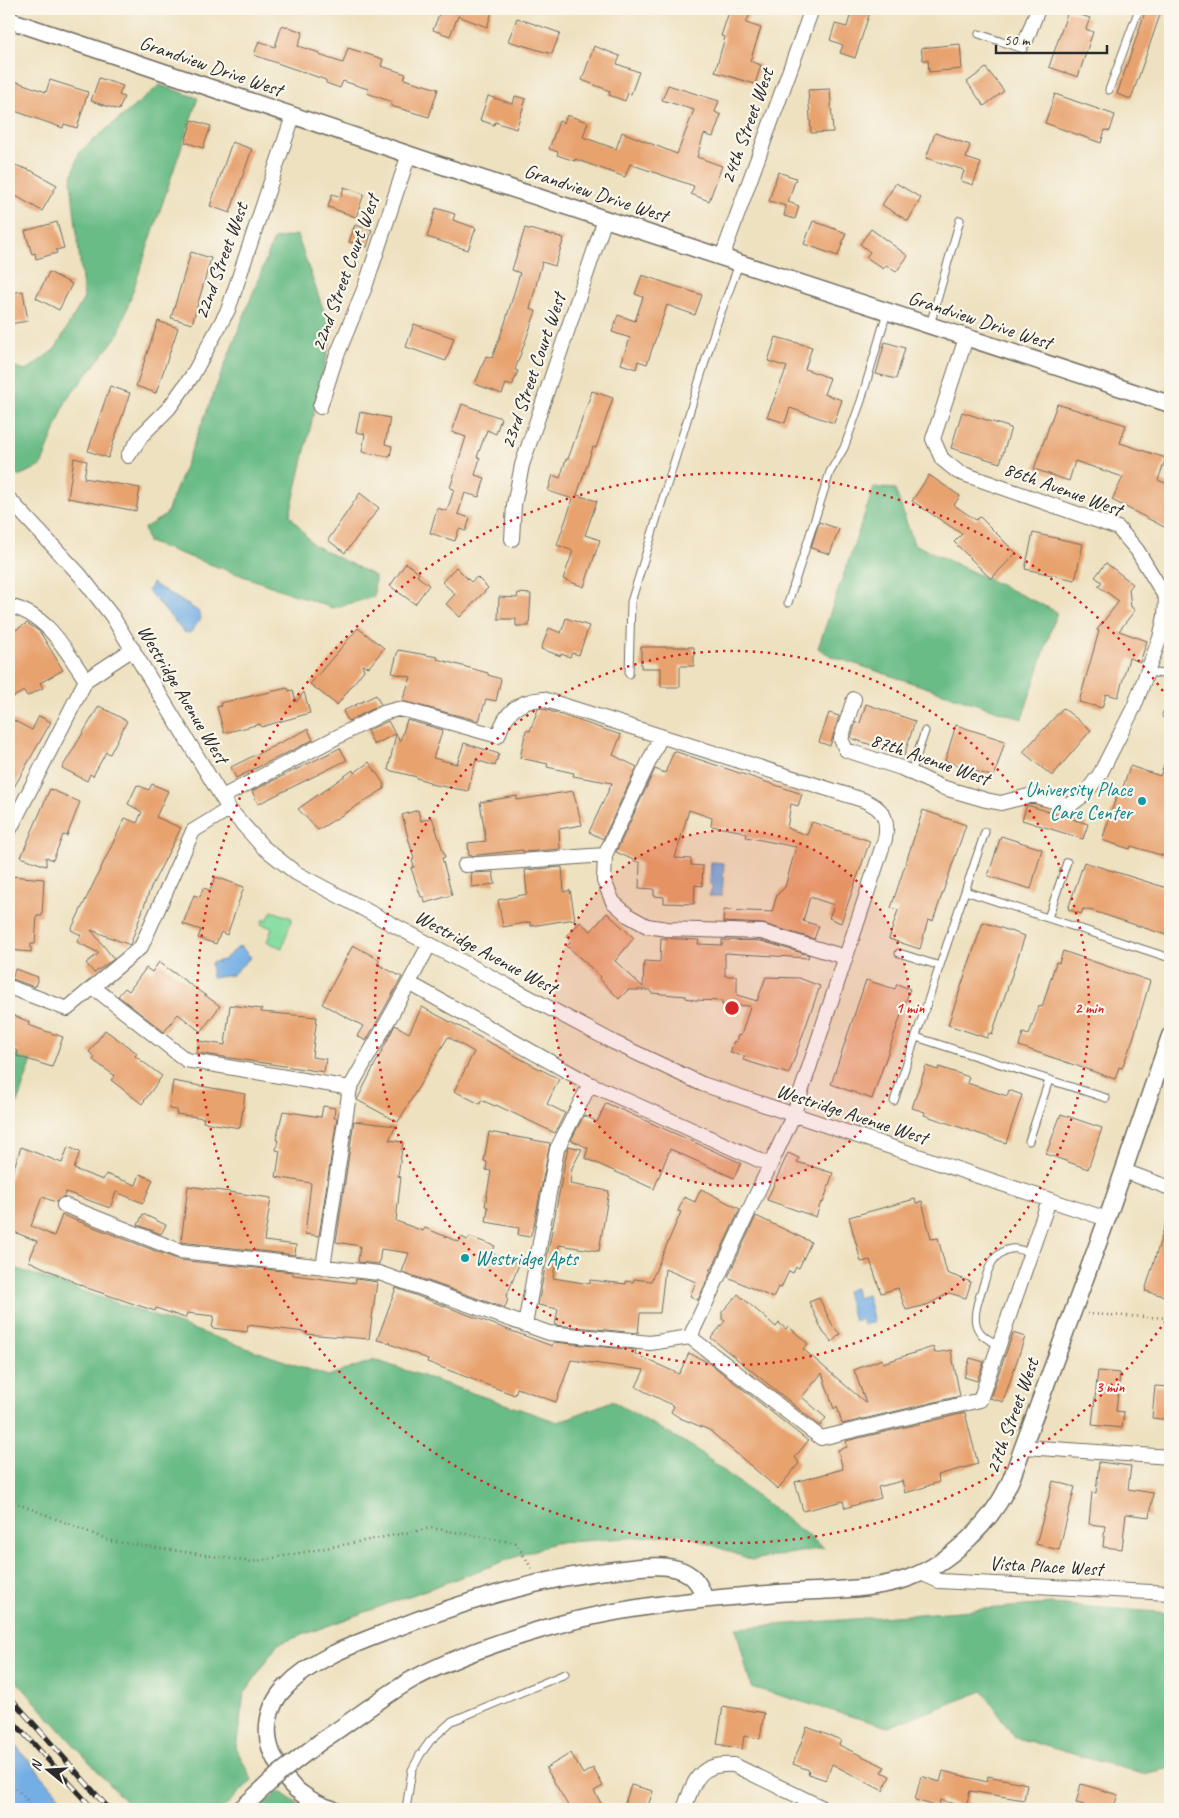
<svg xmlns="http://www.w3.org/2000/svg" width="1179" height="1818" font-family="Caveat,sans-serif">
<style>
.green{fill:#84dca0;stroke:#588466}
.forest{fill:#6bbc86;stroke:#4b7458}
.water{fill:#73aee4;stroke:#4f6c88}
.building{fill:#e8a26e}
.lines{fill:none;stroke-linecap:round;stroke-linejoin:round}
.service-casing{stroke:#6f6b5f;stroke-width:9}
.minor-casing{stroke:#6f6b5f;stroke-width:16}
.tertiary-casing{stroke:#6f6b5f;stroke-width:19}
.path{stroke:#6f6b5f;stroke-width:2.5;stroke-dasharray:1 4;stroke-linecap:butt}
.service{stroke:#fff;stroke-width:7}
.minor{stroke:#fff;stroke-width:14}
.tertiary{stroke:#fff;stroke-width:16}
.rail-casing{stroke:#2b2b2b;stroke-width:5.5}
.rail{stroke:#fbf7ec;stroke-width:4;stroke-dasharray:11;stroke-linecap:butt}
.tertiary-bridge-casing{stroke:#6f6b5f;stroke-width:19;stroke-linecap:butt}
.tertiary-bridge{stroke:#fff;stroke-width:16}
.ring{fill:none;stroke:#d62828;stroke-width:2.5;stroke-dasharray:2.5 5}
.culture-dot{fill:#0f9aa8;stroke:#fbf7ec;stroke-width:2}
.labels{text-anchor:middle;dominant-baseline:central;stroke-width:4.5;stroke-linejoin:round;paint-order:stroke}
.street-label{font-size:20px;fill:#2b2b2b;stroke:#fbf7ec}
.culture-label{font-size:20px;fill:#0d838f;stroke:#fbf7ec;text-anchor:end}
.centre{fill:#d62828;stroke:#fbf7ec;stroke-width:2.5}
.ring-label{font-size:15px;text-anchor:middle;font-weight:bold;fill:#d62828;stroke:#fbf7ec;stroke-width:4.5;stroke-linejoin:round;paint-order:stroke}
</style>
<rect width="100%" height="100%" fill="#fbf7ec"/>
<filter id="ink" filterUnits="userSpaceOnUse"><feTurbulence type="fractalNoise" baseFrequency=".02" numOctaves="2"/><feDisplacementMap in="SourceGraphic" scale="10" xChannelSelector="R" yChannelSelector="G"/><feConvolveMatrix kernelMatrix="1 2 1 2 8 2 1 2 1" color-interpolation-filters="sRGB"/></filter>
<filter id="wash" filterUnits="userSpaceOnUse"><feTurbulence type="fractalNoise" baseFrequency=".0096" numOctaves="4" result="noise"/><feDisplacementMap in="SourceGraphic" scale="20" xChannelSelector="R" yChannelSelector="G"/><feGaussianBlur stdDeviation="1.12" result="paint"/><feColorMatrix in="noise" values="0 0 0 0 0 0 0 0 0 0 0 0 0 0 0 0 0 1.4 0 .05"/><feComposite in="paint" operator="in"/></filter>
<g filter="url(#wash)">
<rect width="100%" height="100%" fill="#eee1c0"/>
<path class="green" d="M272 911 292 918 282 948 267 942 272 928 261 924 263 919 267 920Z"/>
<path class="forest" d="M160 85 198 98 118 335 66 401 41 466 18 476 9 466V364L26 371 55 349 84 298 71 181 79 152Z
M297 235 332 334 290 515 313 545 375 576 374 597 332 608 148 542 144 528 166 515 274 239Z
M874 487 895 489 914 544 1057 612 1022 719 831 656 818 648Z
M9 1052 32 1060 9 1127Z
M9 1266 328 1376 375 1360 558 1422 612 1401 693 1447 824 1548 752 1560 683 1534 554 1543 278 1644 244 1694 236 1748 252 1780 223 1809H132L9 1673Z
M1051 1604 1170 1613V1768L1143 1774 1014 1737 983 1691 888 1727 751 1687 736 1628Z
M279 1791 305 1809H259Z"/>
<path class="water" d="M152 583 198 611 201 619 190 633 184 632 148 591Z
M711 862 724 863 722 896H709L713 886 710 883Z
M240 946 251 957 232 975 212 978 211 963 223 960Z
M855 1288 857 1298 867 1295 874 1322 863 1325 861 1319 854 1321 846 1291Z
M9 1738 71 1809H9Z"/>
<g id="blocks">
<path class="building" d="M441 9H493L487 27 458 16 450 36 433 30Z
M730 9H752L746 23 761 28 750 61 761 65 755 84 715 72 725 37 721 36Z
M852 9H871L855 58 840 53 843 45 830 40 835 24 847 27Z
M1146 9H1162L1131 99 1117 94Z
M1068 11 1090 18 1086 29 1093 32 1078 77 1049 67Z
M517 18 560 33 552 54 508 41Z
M282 25 303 32 298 46 320 53 319 55 343 63 348 48 383 59 381 66 406 74 404 79 438 89 429 117 391 106 392 102 367 93 368 89 343 81 340 88 326 83V80L254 55 259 41 275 47Z
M960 44 962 69 929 72 928 60H923L921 48Z
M594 46 620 56 617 64 639 72 631 94 628 93 625 101 609 95 610 91 582 80Z
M986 68 1004 91 984 106 967 82Z
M99 78 123 86 119 95 124 97 119 110 91 101Z
M9 79 46 92 50 80 88 92 77 128 64 124 63 128 9 109Z
M668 85 719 101 715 112 721 115 713 137 704 134 697 157 722 166 709 201 691 194 694 186 630 164 625 177 575 159V161L557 155 558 152 549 149 559 121 564 123 567 115 588 122 583 137 616 149 622 132 677 154 694 110 662 100Z
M830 89 833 132 811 133 808 90Z
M1055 94 1115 115 1110 131 1105 130 1101 143 1045 123Z
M488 96 513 104 515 96 526 99 516 129 495 122 494 125 480 120Z
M192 120 211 126 203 148 185 142Z
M935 133 970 145 966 158 981 163 973 185 961 181 964 170 926 158Z
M232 142 252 149 230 213 210 206Z
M9 163 32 171 57 185 42 211 9 192Z
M778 172 796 178 788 202 799 206 795 219 784 216 786 206 769 201Z
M896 183 921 198 908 221 882 205Z
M344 187 364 194 356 217 328 207 332 194 341 197Z
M436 208 455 214 453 220 476 228 468 250 427 237Z
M813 221 846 233 838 256 804 244Z
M57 222 64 248 56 250 57 253 36 259 35 253 32 254 25 231Z
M355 225 372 230 367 247 349 242Z
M525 228 564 238 555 266 542 262 530 309 536 311 515 370 518 371 512 386 506 384 502 394 475 384 486 356 492 358 505 323 520 273 512 270Z
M871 229 908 256 896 272 886 265 883 269 866 257 870 252 860 244Z
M191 252 211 258 192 324 171 318Z
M49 272 72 284 59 310 36 298Z
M642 275 702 295 695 315 667 305 647 364 638 361 636 369 621 364 630 338 612 332 618 315 635 321 643 297 635 294Z
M23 291 28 321 9 324V297H11V293Z
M158 321 178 328 156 393 136 386Z
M414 324 454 338 446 361 406 347Z
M776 337 812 347 805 369 830 378 824 394 842 400 834 423 790 408 785 423 767 417 787 367 768 361Z
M885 342 905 348 896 379 876 374Z
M110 386 130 393 108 458 88 451Z
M592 391 613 398 596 448 593 447 577 495 597 501 585 535 600 540 584 587 563 579 573 551 557 545 573 499 548 491 553 475 560 478 566 459H568Z
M462 404 501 418 496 434 487 430 477 457 480 458 475 475 485 478 479 497 465 493 458 514 470 518 466 531 459 529 455 541 430 533 437 508 447 511 454 489 450 488 466 437 452 432Z
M1057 404 1126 425 1120 443 1166 458 1158 480 1170 485V530L1112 500 1123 477 1075 461 1069 481 1034 469Z
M360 412 390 418 385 444 392 446 390 457 362 452 365 434 356 432Z
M962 412 1011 428 1000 463 951 448Z
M74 458 87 461 84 478 140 488 136 511 68 498Z
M929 475 960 496 954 505 976 520 980 517 1016 553 991 579 954 542 962 534 912 501Z
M360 493 379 508 345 553 328 540Z
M819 522 839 529 830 554 811 548Z
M1033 533 1083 544 1075 580 1025 569Z
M406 563 419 573 417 576 429 585 415 604 390 586Z
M1106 563 1133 584 1129 589 1131 607 1135 610 1119 631 1147 641 1140 662 1129 658 1118 697 1106 694 1102 708 1079 702 1099 631 1097 630 1119 601 1098 586 1102 582 1095 577Z
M456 567 471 582 477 577 488 588 460 617 446 604 455 594 442 582Z
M518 593 531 594 529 626H516V619H498L499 597 517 598Z
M566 618 589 626 579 655 572 653 570 657 561 654V656L541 649 549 628 561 633Z
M27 623 40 632 63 670 40 683 43 688 27 696 24 691 13 697 9 690V634Z
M358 628 384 648 369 667 362 665 364 670 337 705 310 684Z
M641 647H694V666H680V687H661V668H641Z
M398 650 438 657 437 659 488 673V675L501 679 496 701 486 699 479 721 402 701 411 677 392 673Z
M288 688 289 691 293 690 296 702 304 692 310 713 261 727 260 724 224 733 217 707 221 706 220 703Z
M376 695 381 705 348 721 343 711Z
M866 704 915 721 904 756 851 738 856 722 860 723Z
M99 706 127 721 110 754 106 752 93 776 90 774 87 781 62 768Z
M541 708 621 735 613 755 637 767 603 839 589 832 612 783 573 776 574 773 547 767 548 764 520 758 526 730 530 731 538 709Z
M1063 708 1091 730 1052 776 1023 752Z
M829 713 839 716 830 746 819 742Z
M39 716 51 722 9 796V718L32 730Z
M407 720 443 730 433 758 457 764 464 743 499 754 495 766 476 760 468 791 430 784V782L416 778 417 777 388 770 396 734 400 742Z
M388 721 395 734 374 745 367 731Z
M956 725 1005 741 994 777 945 761Z
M308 729 313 740 236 778 231 767Z
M340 748 347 760 258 804 252 791Z
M674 751 802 794 798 806 791 804 787 828 807 835 812 822 870 841 841 923 829 918 834 905 810 897 803 921 819 926 814 939 764 924 723 922 724 910 772 912 777 895 785 887 796 847 746 837 747 834 740 831 711 826 712 818 689 810 675 858 691 859V865L703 866 702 886 695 885 694 904 664 903V897L654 896V889L639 888 640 863 616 852 655 769 665 773Z
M1168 754H1170V837L1164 856 1131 846 1130 849 1102 840 1119 789 1122 790 1130 766 1160 776Z
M369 762 384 784V789L318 830 298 809 353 770 354 773Z
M152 784 168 791 156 817 181 828 151 887 130 945 91 930 114 959 94 973 86 963 99 953 77 942 81 935 71 930 125 818 137 823 142 812 128 804 137 785 149 790Z
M50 789 80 802 67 836 63 835 53 860 46 857V866L21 857Z
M573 791 582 825 559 829 560 849 523 852V850L469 856 468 843 486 841 480 802 517 796V800Z
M1027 805 1088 824 1083 839 1022 820Z
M418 810 421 821 432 817 445 857 442 858 452 895 425 903 424 897H421L411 868 414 867 412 860 414 859 402 815Z
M923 810 966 825 933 921 928 920 920 949 889 939 898 910 891 908Z
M1001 836 1042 849 1031 889 988 876Z
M1084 862 1170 889V923L1166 935 1093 911 1083 909 1081 914 1068 909Z
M562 867 564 892 570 890 575 919 531 926 530 922 503 927 498 900 527 894 525 870Z
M493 872 495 884 472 887 471 873Z
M11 876 44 879 42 916H37L35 944H31V952L9 950Z
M216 877 244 887 227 935 221 932 216 944 198 938 201 930 183 924 194 895 200 897 203 888 210 890Z
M607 913 634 938 615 961 643 987 644 961 660 962 661 938 699 940 698 944 722 945V940L761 941 809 955 808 958 725 953V976H737V995L757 1001 766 977 799 978 820 986 789 1074 743 1060 745 1056 730 1053 734 1041 736 1042 738 1035 741 1036 750 1006 722 1005V1001L694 1000 686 998V996L651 993V990H628L619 999 599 978 601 977 567 946 571 942 566 937 580 922 591 931Z
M983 922 1025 936 992 1034 989 1033 987 1038 948 1025Z
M353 945 380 960 377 964 402 977 366 1041 357 1036 363 1026 322 1004Z
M1063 951 1150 981 1133 1039 1122 1068 1119 1067 1115 1079 1019 1046 1023 1033 1029 1035 1039 1006 1042 1007 1056 962 1059 963Z
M159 962 220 1006 201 1032 178 1014 164 1032 118 996 125 988 129 991 146 968 152 972Z
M15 969 38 977 35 987 12 979Z
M866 980 895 989 897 984 910 989 872 1099 831 1084Z
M230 1005 262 1009 261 1012 317 1017 312 1057 326 1059 324 1072 197 1053 199 1041 225 1045Z
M422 1007 559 1079 547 1104 565 1113 555 1133 496 1105 495 1106 481 1100 480 1104 454 1091 474 1052 448 1037 398 1122 357 1100 395 1025 409 1033Z
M9 1014 30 1022 28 1025 63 1037 52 1067 17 1056 18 1051 9 1047Z
M105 1030 137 1053 135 1056 162 1076 142 1104 111 1080 115 1076 93 1060 95 1057 89 1052Z
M926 1066 938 1070 939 1067 969 1077 967 1083 998 1093 1007 1096 1009 1090 1022 1095 1006 1143 924 1115 925 1112 912 1108Z
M173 1081 245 1094 240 1128 203 1122 204 1118 176 1114 177 1110 169 1109Z
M606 1103 741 1163 734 1178 670 1149 654 1189 585 1158 588 1148 571 1140 584 1115 597 1122Z
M323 1106 335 1108 334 1118H337L319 1236 305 1234 311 1183 276 1177 280 1151 276 1150 278 1140H276L283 1111 321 1117Z
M1061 1114 1102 1128 1088 1169 1046 1154Z
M354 1121 396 1126 389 1140 403 1142 398 1176 401 1177 396 1221 423 1231 425 1228 459 1242 461 1237 468 1240 470 1237 495 1246 492 1253 519 1264 506 1298 508 1299 505 1308 402 1272 409 1253 381 1249 379 1264 358 1262 360 1246 336 1242Z
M489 1132 550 1143 534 1225 530 1237 518 1235 519 1228 486 1222 488 1207 485 1206 491 1171 486 1170 487 1162 484 1161Z
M568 1146 582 1149 572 1168 570 1184 609 1191 599 1251 559 1245 553 1278 590 1284V1280L626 1284V1281L633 1282 634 1279 651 1281 681 1212 678 1211 684 1197 695 1202 701 1189 740 1209 712 1269H709L711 1271 698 1300 690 1296 696 1282 665 1269 660 1313H640L638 1333 555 1325 558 1309 538 1305Z
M21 1147 62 1163 68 1147 80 1152 74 1169 103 1180 106 1174 136 1185 140 1174 153 1180 143 1203 116 1192 110 1208 66 1192 64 1196 56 1202 42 1197 31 1226 54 1236 62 1215 179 1260 293 1272V1275L355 1283 356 1279 377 1282 369 1339 305 1334V1332L248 1325 247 1332 212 1328 214 1316 187 1313 185 1318 156 1308 155 1311 87 1288 29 1261 37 1241 9 1230V1182Z
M788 1153 799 1158 797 1162 833 1173 823 1203 821 1202 816 1217 767 1200Z
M188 1186 271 1198 264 1241 296 1245 295 1255 181 1242Z
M915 1199 916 1203 922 1201 931 1239 938 1238 947 1273 971 1282 966 1298 949 1293 927 1305 906 1310 898 1288 881 1293 870 1260 861 1262 849 1217Z
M143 1214 166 1225 161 1234 138 1225Z
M756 1216 811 1242 799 1268 796 1267 793 1273 789 1271 781 1288 778 1287 773 1298 728 1277Z
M1167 1219H1170V1289L1168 1297 1145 1291Z
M396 1288 552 1346 553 1342 636 1350 635 1354 679 1374 689 1353 711 1364 808 1441 795 1457 799 1463 778 1489 709 1430 680 1418 671 1412 674 1406 636 1387 644 1370 571 1360 556 1402 517 1388 515 1395 490 1386 427 1362 428 1359 390 1344 391 1343 377 1340Z
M738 1294 776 1327 779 1323 786 1329 788 1326 808 1344 803 1349 866 1403 854 1370 882 1359 883 1363 933 1347 935 1353 951 1350 960 1396 842 1424 837 1406 834 1409 822 1373 802 1397 826 1418 820 1426 711 1338 725 1321 722 1319V1312Z
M819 1298 833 1326 840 1334 832 1342 823 1332 809 1302Z
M1013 1333 1025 1337 1003 1402 990 1398Z
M970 1358 984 1362 977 1381 964 1377Z
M1098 1371 1120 1373 1116 1411 1124 1412 1122 1428 1092 1425Z
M1155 1386 1170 1387V1420L1152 1418Z
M965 1413 978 1464 938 1475 939 1482 919 1489 905 1493 902 1481 878 1487 881 1498 845 1508 843 1501 803 1511 795 1482 843 1469 838 1450 847 1447 846 1441Z
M1099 1462 1131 1466 1128 1489 1153 1493 1150 1517 1126 1514 1122 1549 1103 1547 1105 1526 1089 1524 1092 1492 1096 1493Z
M1053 1481 1075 1487 1059 1550 1036 1544Z
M723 1706 764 1713 760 1739 744 1736 742 1749 717 1744Z
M807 1727 841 1740 839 1745 885 1767 882 1772 890 1776 883 1791 832 1764 826 1780 808 1774 809 1770 793 1764Z
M571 1753 583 1774 593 1768 603 1786 594 1791 601 1803 591 1809H570L546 1768Z
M943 1771 987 1782 988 1776 1027 1784 1024 1800 970 1791 966 1807 940 1800 939 1807 915 1800 921 1776 940 1782Z
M1081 1784 1118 1795 1113 1809H1083L1084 1805 1076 1803Z
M631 1785 653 1791 647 1809H623Z"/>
</g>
</g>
<g filter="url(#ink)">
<use href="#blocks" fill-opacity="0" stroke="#6f6b5f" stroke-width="1"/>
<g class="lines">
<g class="service-casing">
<path id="service" d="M979 34 1023 49 1026 40
M1109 90 1139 9
M930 325 960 220
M1166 402 1170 387
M788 603 830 472 844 448 861 401 887 312
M1149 672 1170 675
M629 674 631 602 717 323 739 264
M1166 715 1170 710
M911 773 925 731
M965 891 1170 958
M1048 918 1067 862
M899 953 940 966
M916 1037 1106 1098
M894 1101 985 832
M1029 1141 1049 1080
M999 1344C965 1333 975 1310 984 1283 987 1273 991 1259 1001 1253 1011 1246 1020 1249 1030 1253
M406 1809 412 1770 420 1755 430 1741 452 1721 565 1674"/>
</g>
<g class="minor-casing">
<path id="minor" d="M1026 40 1038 9
M722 257 812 9
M966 338 933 439 942 459 958 472 1118 528 1137 550 1166 598
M320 407 335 360 365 287 409 154
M128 456 142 435 169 408 192 376 228 310 293 116
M9 499 80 575 112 616 229 809 263 847 296 873 613 1042 702 1084 1107 1219
M512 539 514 505 522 465 605 219
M9 606C49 615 64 649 86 680
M854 699 841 739 846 750 901 768 941 787 986 800 1001 803 1032 795 1064 804H1072L1085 794 1100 774 1134 707 1160 638 1165 616 1166 598
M661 736 605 855 604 881 613 902 629 916 647 926 667 929 762 932 845 957
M222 797 383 713 398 709 409 711 498 736C505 712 518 701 543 699L863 800C883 808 889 818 885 839L793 1116 690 1337
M9 831 86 680 133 649
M465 865 605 855
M409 983 429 945
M9 987 67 1009 141 947 193 831 229 809
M93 987 186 1060 350 1088
M1124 1171 1170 1188
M64 1205 180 1251 379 1273 549 1333 650 1343 690 1337 821 1438 980 1400 1049 1200
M323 1267 350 1088 409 983 590 1084 770 1165
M525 1325 557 1149 590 1084
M1025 1447 1170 1457
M921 1573 939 1581 1170 1593
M684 1809C694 1781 699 1762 734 1765L825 1809"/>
</g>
<g class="tertiary-casing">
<path id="tertiary" d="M9 20 443 166 1170 404
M320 1742C351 1722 381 1697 413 1679 455 1657 501 1641 546 1628 622 1606 701 1599 779 1593 819 1590 869 1591 906 1579 950 1564 995 1520 1012 1477L1107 1219 1170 1036
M332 1809C318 1805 297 1793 288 1781 283 1775 280 1768 276 1761 262 1737 266 1706 287 1686 313 1659 352 1645 386 1632 462 1602 541 1577 623 1569 640 1567 666 1563 683 1571 696 1577 700 1586 705 1599"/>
</g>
<path class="path" d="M1087 1314 1170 1318
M9 1500 111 1541 252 1562 432 1528 516 1543 532 1569
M9 1781 35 1809"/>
<use href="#service" class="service"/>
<use href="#minor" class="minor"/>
<use href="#tertiary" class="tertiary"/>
<g class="rail-casing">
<path id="rail" d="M9 1696 109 1809
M9 1717 93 1809"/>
</g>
<use href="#rail" class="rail"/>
<g class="tertiary-bridge-casing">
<path id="tertiary-bridge" d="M241 1809 280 1773 320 1742"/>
</g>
<use href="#tertiary-bridge" class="tertiary-bridge"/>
</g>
</g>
<circle cx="732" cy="1008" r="178" fill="#d62828" fill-opacity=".12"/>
<g class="ring">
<circle cx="732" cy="1008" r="178"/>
<circle cx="732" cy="1008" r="357"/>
<path d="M1170 1315A535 535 0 1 1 1170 701"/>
</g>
<g class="culture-dot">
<circle cx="1142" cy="801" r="5"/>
<circle cx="465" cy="1258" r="5"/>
</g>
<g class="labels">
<g class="street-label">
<text transform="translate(211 66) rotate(19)">Grandview Drive West</text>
<text transform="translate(747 126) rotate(-70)">24th Street West</text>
<text transform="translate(596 193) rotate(18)">Grandview Drive West</text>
<text transform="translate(221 261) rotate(-70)">22nd Street West</text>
<text transform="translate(345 273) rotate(-70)">22nd Street Court West</text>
<text transform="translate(980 320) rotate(18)">Grandview Drive West</text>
<text transform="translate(533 371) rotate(-71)">23rd Street Court West</text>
<text transform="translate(1063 489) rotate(20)">86th Avenue West</text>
<text transform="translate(183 694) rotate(59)">Westridge Avenue West</text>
<text transform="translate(930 759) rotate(19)">87th Avenue West</text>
<text transform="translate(486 952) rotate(28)">Westridge Avenue West</text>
<text transform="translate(852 1114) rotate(18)">Westridge Avenue West</text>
<text transform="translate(1012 1416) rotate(-70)">27th Street West</text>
<text transform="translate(1046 1566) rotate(3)">Vista Place West</text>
</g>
<g class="culture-label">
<text x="1132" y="789">University Place<tspan x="1132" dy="23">Care Center</tspan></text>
<text x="475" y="1258" text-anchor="start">Westridge Apts</text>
</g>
</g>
<circle cx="732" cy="1008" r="8" class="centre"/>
<g class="ring-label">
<text x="910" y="1013">1 min</text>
<text x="1089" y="1013">2 min</text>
<text x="1110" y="1392">3 min</text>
</g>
<rect width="1179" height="1818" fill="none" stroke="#fbf7ec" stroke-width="30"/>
<g transform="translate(48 1770) rotate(288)" stroke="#fbf7ec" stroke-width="4" paint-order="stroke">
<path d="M0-4L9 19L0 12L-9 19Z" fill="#2b2b2b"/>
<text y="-8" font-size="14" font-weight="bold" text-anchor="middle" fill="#2b2b2b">N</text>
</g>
<path d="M996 45v8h111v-8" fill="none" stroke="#2b2b2b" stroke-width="2.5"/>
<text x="1004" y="45" font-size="15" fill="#2b2b2b" stroke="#fbf7ec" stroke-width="4" paint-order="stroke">50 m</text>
</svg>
